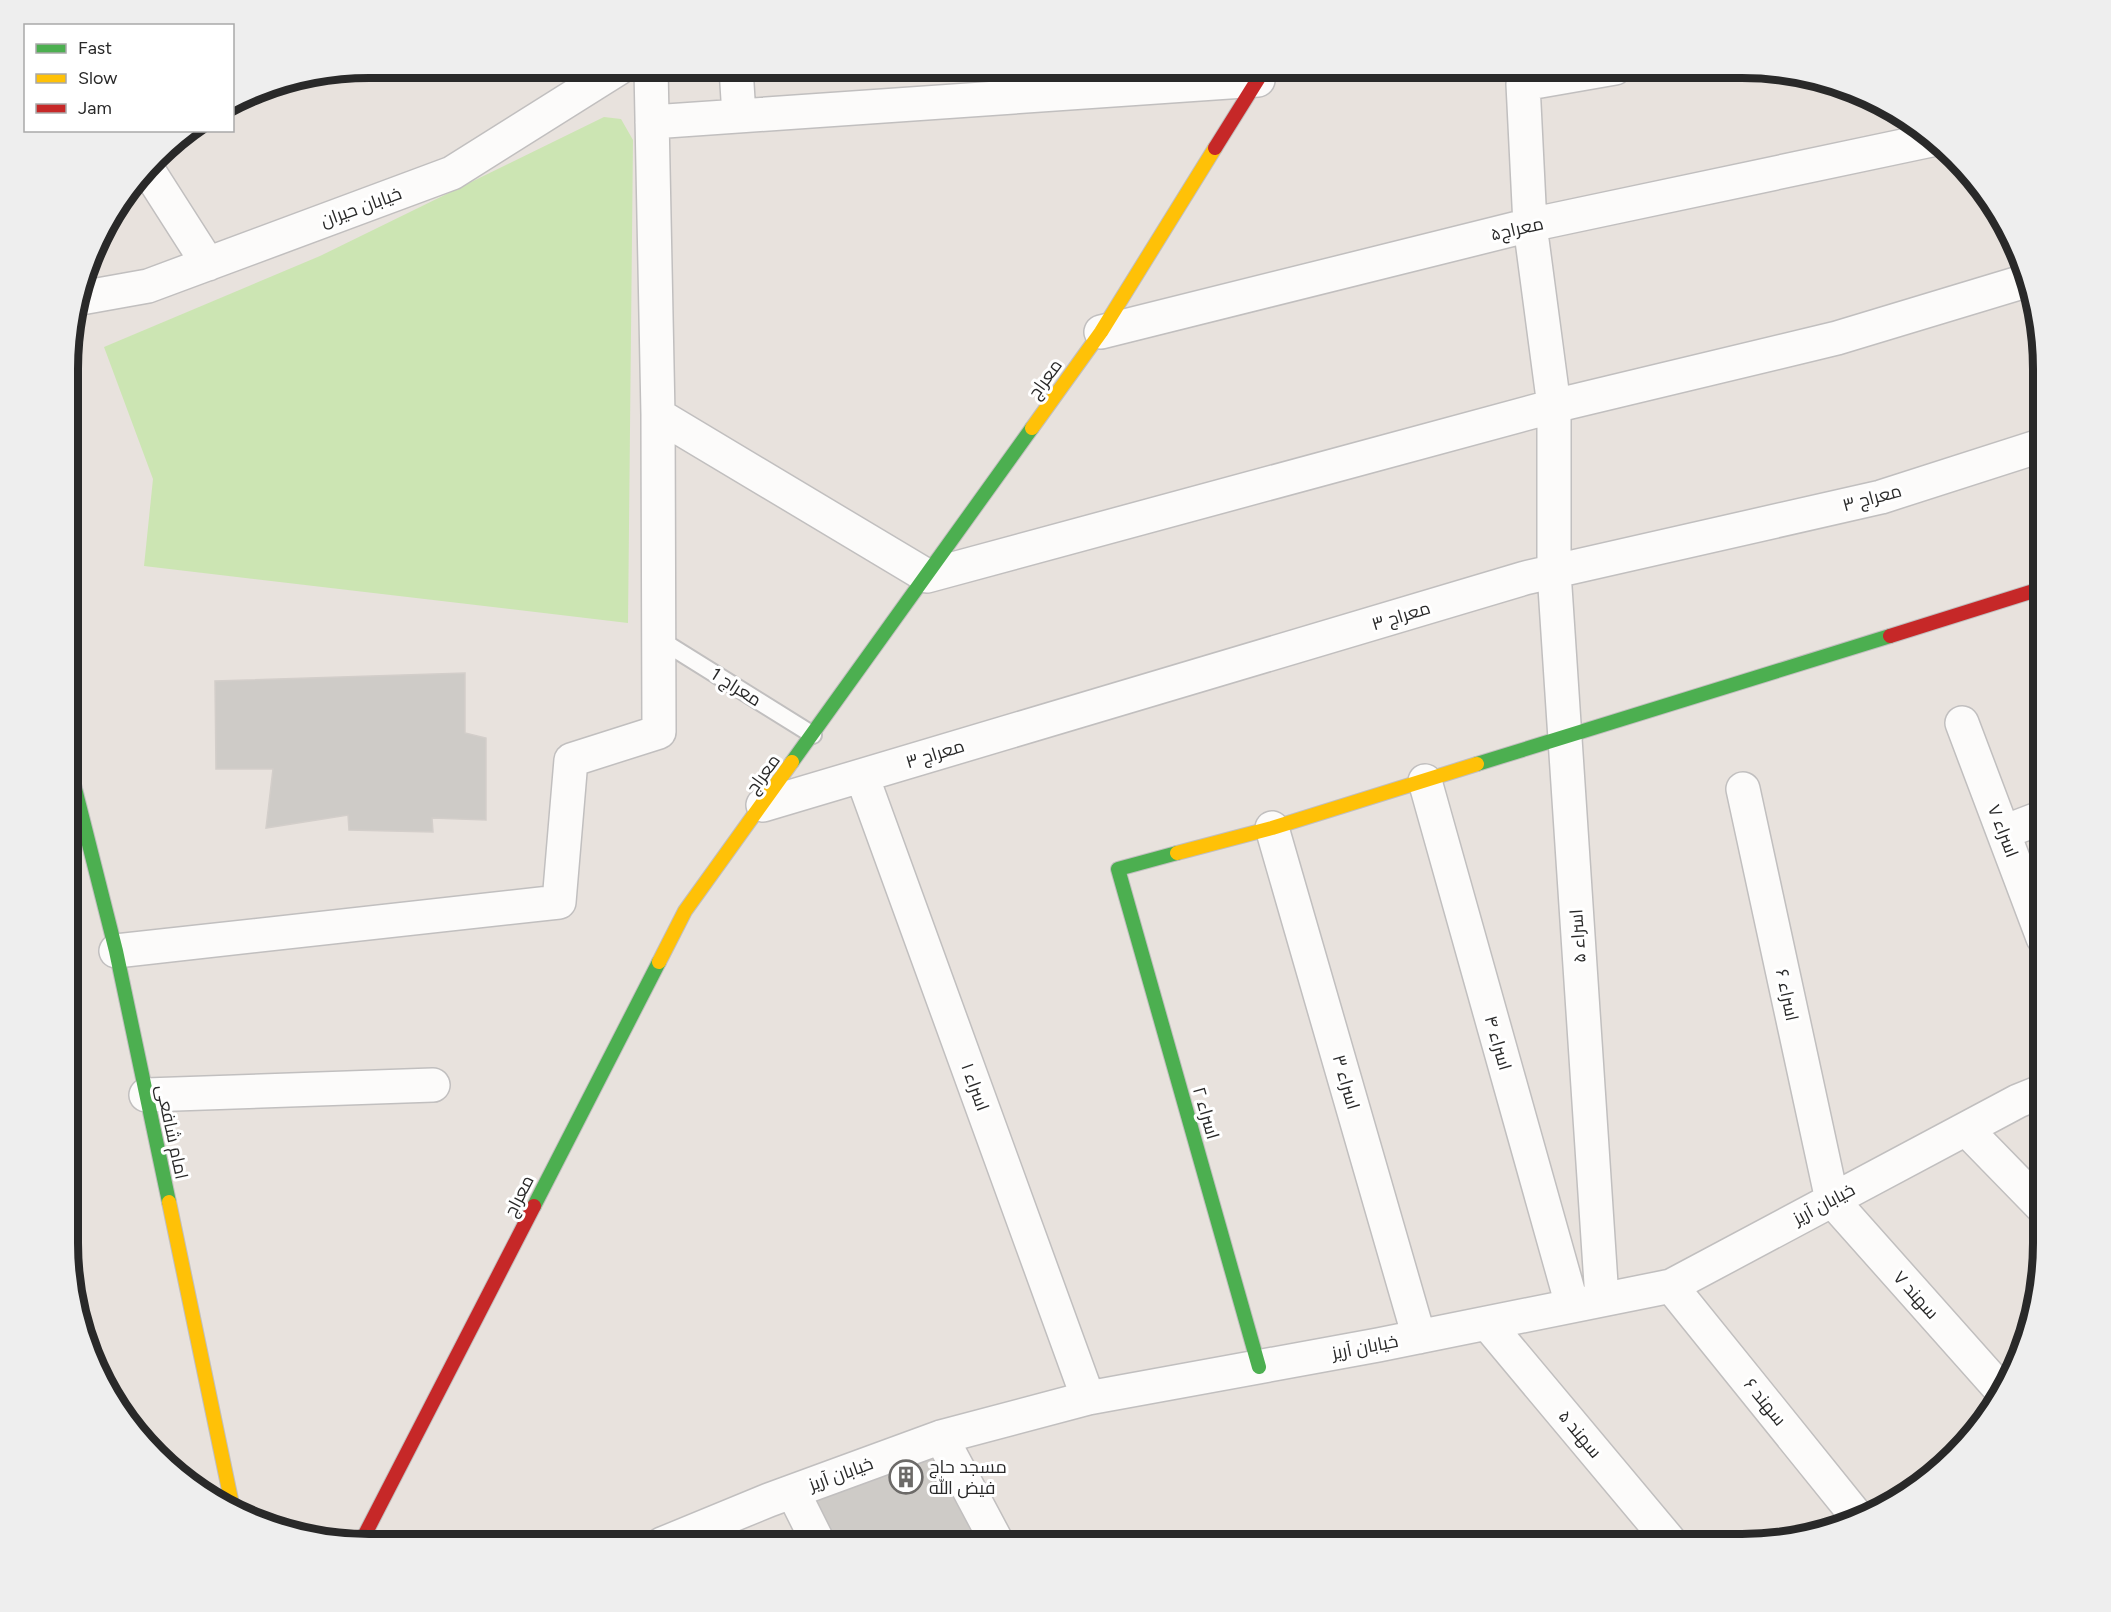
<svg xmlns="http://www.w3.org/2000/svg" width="2111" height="1612" font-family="Figtree,Cairo,sans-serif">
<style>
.green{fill:#cce5b3}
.building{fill:#cecbc7;stroke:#d3ceca;stroke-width:1.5}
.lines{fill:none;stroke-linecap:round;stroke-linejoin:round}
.lane-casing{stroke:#c1bfbf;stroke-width:20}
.street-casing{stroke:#c1bfbf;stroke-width:36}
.fast-casing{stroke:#c1bfbf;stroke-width:16}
.slow-casing{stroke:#c1bfbf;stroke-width:16}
.jam-casing{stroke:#c1bfbf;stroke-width:16}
.lane{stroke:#fcfbfa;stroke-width:16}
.street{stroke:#fcfbfa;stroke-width:33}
.fast{stroke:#4caf50;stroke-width:14}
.slow{stroke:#ffc107;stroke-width:14}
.jam{stroke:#c62828;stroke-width:14}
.labels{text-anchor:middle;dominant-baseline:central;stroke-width:6;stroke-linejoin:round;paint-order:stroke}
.street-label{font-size:18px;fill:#292929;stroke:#fff}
.poi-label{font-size:18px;fill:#292929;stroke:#fff;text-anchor:start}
.rim{fill:none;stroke:#292929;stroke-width:8}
</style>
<rect width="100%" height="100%" fill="#e8e2dd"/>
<path class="green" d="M604 117 621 119 633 140 628 623 144 566 153 479 104 347 320 256Z"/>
<path class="building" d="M465 673V733L486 738V820L432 818 433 832 349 830 348 815 266 828 273 769H216L215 681Z
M928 1453 980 1544H837L814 1500Z"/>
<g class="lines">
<g class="lane-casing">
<path id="lane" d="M659 639 813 735"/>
</g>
<g class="street-casing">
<path id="street" d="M736 68 739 116
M652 122 1258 80
M148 170 208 264
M81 298 148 286 452 173 619 68
M1101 332 1530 225 1936 139
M658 415 927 576 1554 406 1837 338 2029 280
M1962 723 2043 938
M862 776 1088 1398
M1425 781 1572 1305
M1743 789 1832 1200 2001 1390
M763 805 1525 578 1881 497 2043 445
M1272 828 1419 1337
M2004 832 2043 817
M116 951 559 902 571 760 659 732 658 415 651 68
M146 1095 433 1085
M1966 1129 2043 1208
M1671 1286 1859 1519
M1602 1299 1554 572V406L1530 225 1523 84 1615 68
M1487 1323 1672 1544
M941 1437 998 1544
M793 1492 819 1544
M662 1544 769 1500 941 1437 1088 1398 1378 1345 1671 1286 2018 1101 2043 1091"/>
</g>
<g class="fast-casing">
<path id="fast" d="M792 762 1032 428
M1477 764 1890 636
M69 765 116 951 169 1202
M1177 853 1118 869 1259 1367
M534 1206 659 962"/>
</g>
<g class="slow-casing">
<path id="slow" d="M1032 428 1101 332 1215 148
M1177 853 1272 828 1477 764
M659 962 685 911 792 762
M169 1202 233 1509"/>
</g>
<g class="jam-casing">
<path id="jam" d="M1215 148 1265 68
M1890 636 2043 588
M360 1544 534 1206"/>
</g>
<use href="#lane" class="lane"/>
<use href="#street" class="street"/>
<use href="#fast" class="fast"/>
<use href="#slow" class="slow"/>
<use href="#jam" class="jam"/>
</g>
<defs>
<g id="building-ring" transform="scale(1.725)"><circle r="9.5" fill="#fff" stroke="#6c6a68" stroke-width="1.5"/><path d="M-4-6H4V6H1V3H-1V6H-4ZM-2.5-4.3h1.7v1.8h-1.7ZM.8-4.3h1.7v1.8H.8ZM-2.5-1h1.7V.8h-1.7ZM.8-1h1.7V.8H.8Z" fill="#6c6a68"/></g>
</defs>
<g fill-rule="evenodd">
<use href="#building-ring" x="906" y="1477"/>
</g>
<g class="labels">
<g class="street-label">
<text transform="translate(361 207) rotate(-20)">خیابان حیران</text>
<text transform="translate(1517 229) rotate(-13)">معراج۵</text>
<text transform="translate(1045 379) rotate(-54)">معراج</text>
<text transform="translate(1872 498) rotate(-15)">معراج ۳</text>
<text transform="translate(1401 616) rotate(-17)">معراج ۳</text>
<text transform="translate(736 687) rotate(32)">معراج 1</text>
<text transform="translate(935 754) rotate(-17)">معراج ۳</text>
<text transform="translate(763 774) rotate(-54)">معراج</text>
<text transform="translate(2003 831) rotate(69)">اسراء ۷</text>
<text transform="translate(1578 936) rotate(-94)">اسراء ۵</text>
<text transform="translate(1787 995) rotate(78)">اسراء ۶</text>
<text transform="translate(1498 1043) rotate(74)">اسراء ۴</text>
<text transform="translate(1346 1082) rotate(74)">اسراء ۳</text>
<text transform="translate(975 1087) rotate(70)">اسراء ۱</text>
<text transform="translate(1206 1113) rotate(74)">اسراء ۲</text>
<text transform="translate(172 1132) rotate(78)">امام شافعی</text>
<text transform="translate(519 1196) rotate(-63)">معراج</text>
<text transform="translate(1824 1204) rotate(-28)">خیابان آریز</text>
<text transform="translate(1916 1295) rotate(48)">سهند ۷</text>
<text transform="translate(1365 1347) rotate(-11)">خیابان آریز</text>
<text transform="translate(1765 1402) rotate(51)">سهند ۶</text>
<text transform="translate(1580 1434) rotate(50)">سهند ۵</text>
<text transform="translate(841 1474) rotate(-20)">خیابان آریز</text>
</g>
<g class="poi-label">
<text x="929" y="1467">مسجد حاج<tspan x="929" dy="21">فیض الله</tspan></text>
</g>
</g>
<path d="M0 0H2111V1612H0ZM369 78H1742A291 291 0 0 1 2033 369V1243A291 291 0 0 1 1742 1534H369A291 291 0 0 1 78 1243V369A291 291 0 0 1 369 78Z" fill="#eee" fill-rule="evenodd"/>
<path class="rim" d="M369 78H1742A291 291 0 0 1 2033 369V1243A291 291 0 0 1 1742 1534H369A291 291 0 0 1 78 1243V369A291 291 0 0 1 369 78Z"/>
<rect x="24" y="24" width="210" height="108" fill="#ffffff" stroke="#a9a9a9" stroke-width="1.5"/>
<rect x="36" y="44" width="30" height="9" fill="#4caf50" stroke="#a9a9a9" stroke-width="1.5"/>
<text x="78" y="54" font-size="18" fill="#292929">Fast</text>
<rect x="36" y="74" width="30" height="9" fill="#ffc107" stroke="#a9a9a9" stroke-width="1.5"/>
<text x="78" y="84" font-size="18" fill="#292929">Slow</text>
<rect x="36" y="104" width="30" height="9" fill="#c62828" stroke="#a9a9a9" stroke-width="1.5"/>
<text x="78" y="114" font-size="18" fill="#292929">Jam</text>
</svg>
